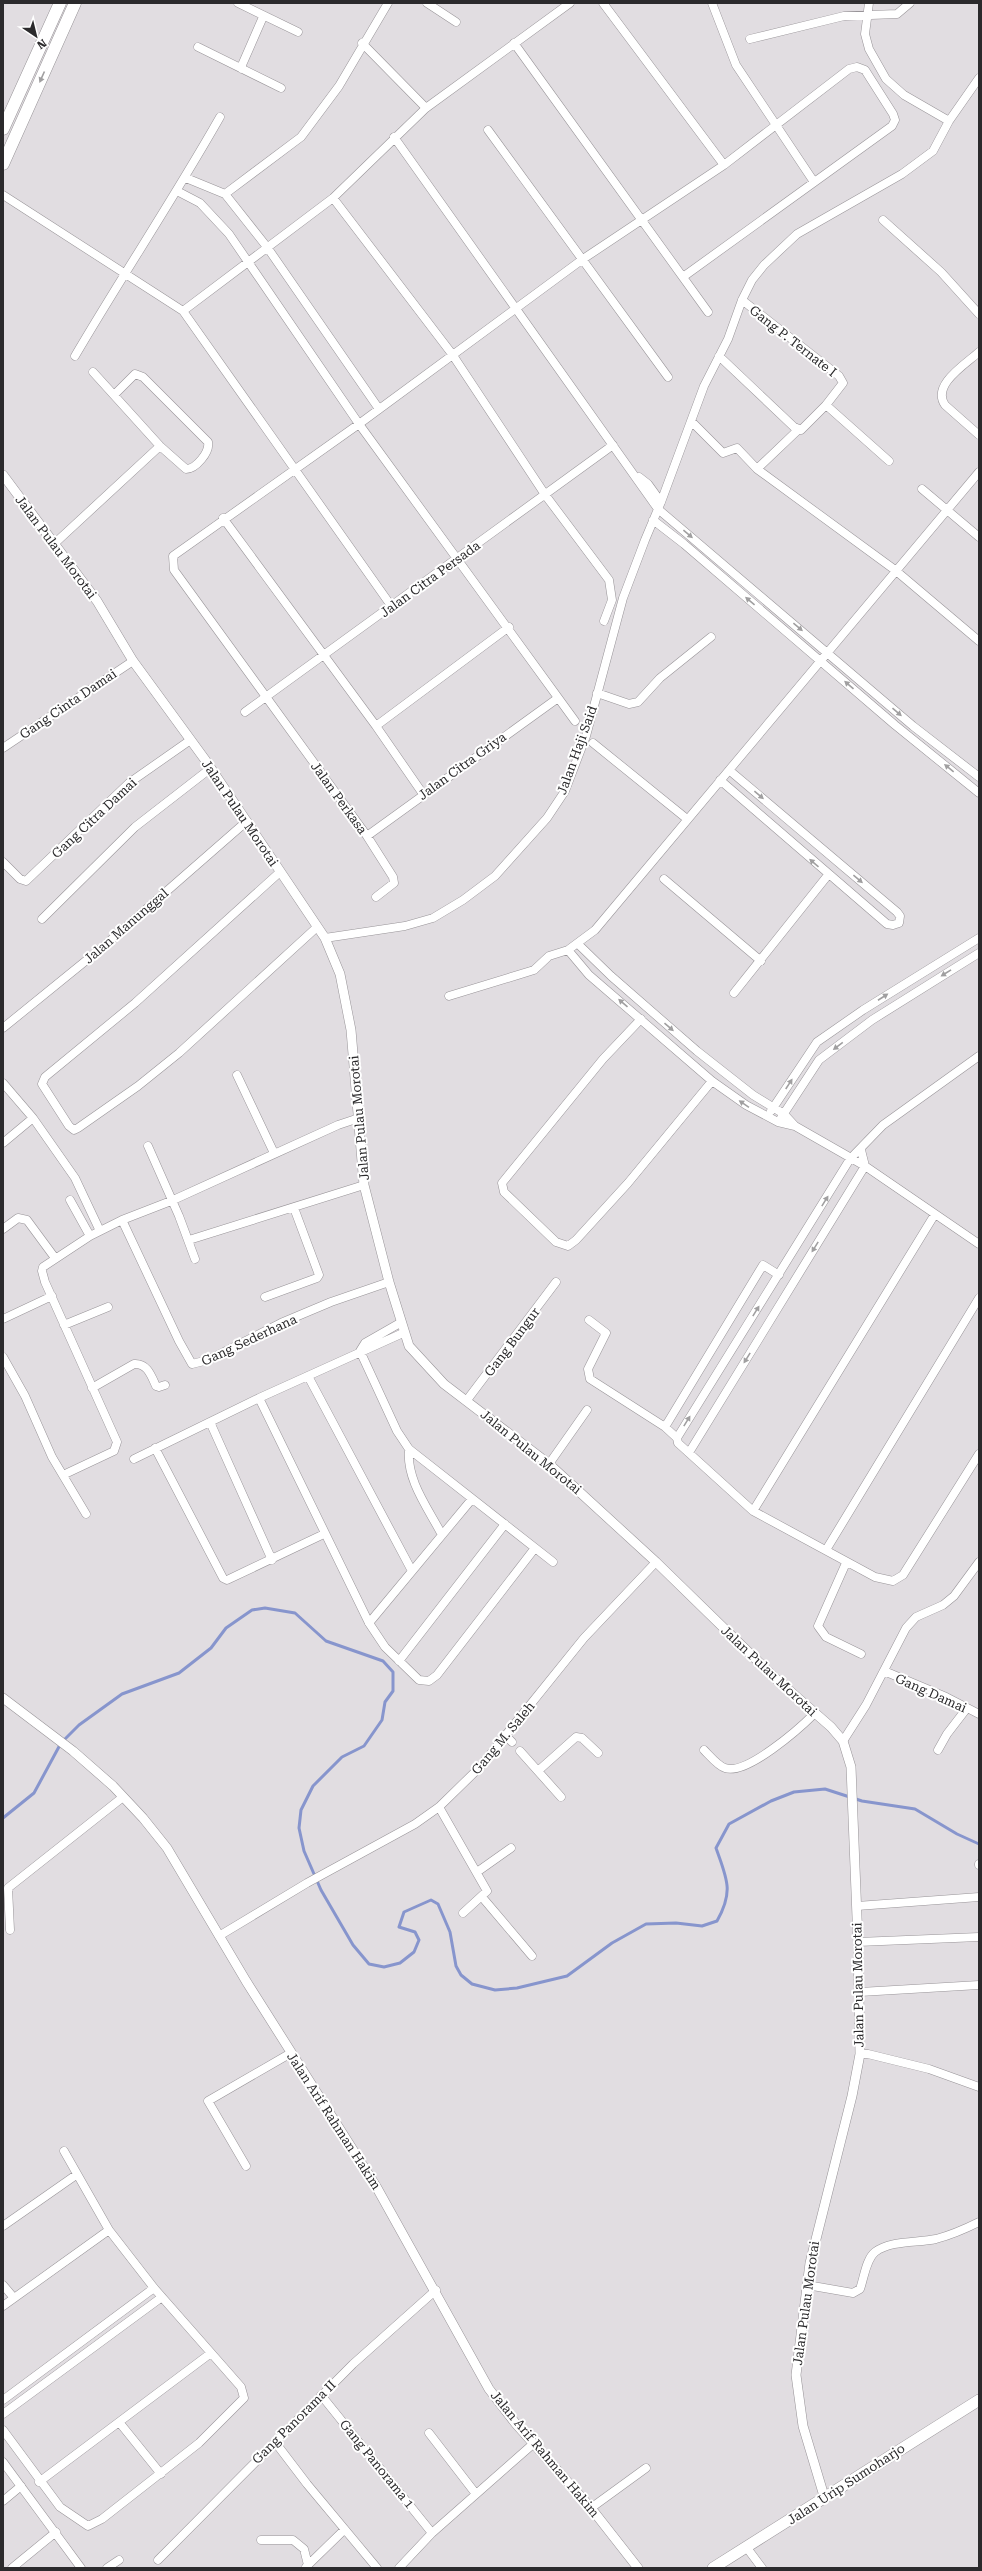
<svg xmlns="http://www.w3.org/2000/svg" width="982" height="2571" font-family="'Roboto Serif',serif">
<style>
.lines{fill:none;stroke-linecap:round;stroke-linejoin:round}
.stream{stroke:#8795cd;stroke-width:3}
.minor-casing{stroke:#989498;stroke-width:9}
.tertiary-casing{stroke:#989498;stroke-width:10}
.secondary-casing{stroke:#989498;stroke-width:12}
.primary-casing{stroke:#989498;stroke-width:13}
.minor{stroke:#fff;stroke-width:8}
.tertiary{stroke:#fff;stroke-width:9}
.secondary{stroke:#fff;stroke-width:11}
.primary{stroke:#fff;stroke-width:12}
.oneway{fill:#a09fa0}
.labels{text-anchor:middle;dominant-baseline:central;stroke-width:4;stroke-linejoin:round;paint-order:stroke}
.street-label{font-size:13px;fill:#2b2a2c;stroke:#fff}
</style>
<rect width="100%" height="100%" fill="#e1dde1"/>
<g class="lines">
<path class="stream" d="M3 1818 34 1793 61 1743 79 1725 122 1694 179 1673 211 1648 226 1628 252 1610 265 1608 295 1613 326 1641 383 1661 393 1672V1691L385 1702 382 1720 364 1746 342 1757 313 1786 301 1810 299 1828 304 1851 321 1890 353 1945 369 1964 384 1967 400 1963 414 1952 419 1940 415 1932 399 1927 404 1912 431 1900 438 1904 450 1932 456 1966 461 1975 472 1984 495 1990 517 1988 567 1976 612 1943 646 1924 676 1923 702 1926 717 1921C734 1891 727 1879 716 1848L729 1824 771 1801 794 1792 825 1789 862 1801 915 1809 957 1834 979 1844"/>
<g class="minor-casing">
<path id="minor" d="M238 3 298 32
M427 3 456 22
M603 3 724 165
M712 3 736 65 814 182
M869 3 865 34 869 49 886 79 904 95 949 121
M750 39 844 16 897 14 910 3
M362 43 426 108
M514 43 708 312
M198 47 281 88
M242 69V65L263 17
M488 130 668 377
M394 137 658 509 913 726 979 777
M186 178 225 194 267 247 379 409
M177 191 200 203 229 234 359 424 575 721
M225 194 301 137 339 86 388 3
M3 195 183 311 392 607
M333 198 452 354 546 496 609 580 612 600 604 621
M883 220 941 272 979 314
M742 300 839 376 843 383 826 405
M183 311 333 198 426 108 570 3
M979 352C966 364 931 385 945 405L979 435
M75 356C122 276 174 198 220 117
M719 356 794 427 801 430 826 405 889 461
M93 372 160 446 186 469C196 469 210 452 208 442L143 377 135 374 114 395
M691 421 723 453 737 448 757 469 799 429
M757 469 895 570 979 641
M639 477 648 484 661 502
M922 489 979 537
M223 518 376 726 423 794
M653 520 684 544 895 725 979 793
M54 544 160 446
M597 693 629 704 638 702 660 678 711 637
M245 712 613 445
M376 726 509 627
M593 743 687 819
M3 748 133 661
M720 780 887 924 893 925 899 923 900 916 897 912 729 770
M367 836 558 698
M3 862 20 879 26 881 129 783 189 741
M280 872 135 1003 45 1077 42 1084 69 1126 74 1130 78 1128 138 1086 179 1053 316 928
M664 879 761 961
M376 897 394 883 393 877 367 836 174 570 173 556 359 424 583 259 724 165 849 69 857 67 865 70 893 114 895 120 892 126 683 277
M42 919 135 827 211 768
M325 938 405 926 433 918 463 900 495 876 547 818 565 791 586 736 623 598 645 540 661 502 704 386 728 339 742 300 752 280 764 265 797 234 902 174 933 151 949 121 979 78
M578 944 611 976 697 1051 753 1095 784 1114 795 1126
M568 950 589 975 712 1081 746 1105 778 1122 795 1126 865 1166 979 1244
M734 993 828 875
M449 996 534 970 549 956 568 950 595 930 979 472
M641 1019 603 1059 502 1183 504 1192 556 1242 568 1246 576 1240 628 1183 712 1081
M3 1028 104 946 247 821
M979 1056 883 1125 850 1159 677 1438 678 1443 753 1511 875 1577 893 1581 903 1575 979 1454
M237 1075 274 1153
M3 1083 33 1118 75 1178 100 1231
M771 1111 817 1042 863 1010 979 938
M781 1118 819 1060 872 1020 979 953
M3 1143 33 1118
M148 1146 179 1216 195 1259
M70 1200 90 1236
M122 1220 179 1341 192 1364 208 1360 281 1323 331 1302 389 1282
M3 1229 18 1218 27 1220 55 1258
M189 1240 364 1185
M265 1297 317 1278 319 1275 294 1208
M3 1319 52 1296
M589 1320 606 1333 588 1369 590 1379 665 1427 763 1265 779 1275
M400 1323 365 1343 360 1351 397 1431 409 1449 553 1562
M64 1325 108 1307
M3 1357 25 1396 52 1457 86 1514
M308 1376 412 1571
M92 1388 134 1364C147 1363 151 1375 156 1386L159 1387 165 1385
M259 1398 369 1623 385 1647 419 1680 429 1681 437 1675 535 1548
M467 1400 556 1282
M210 1422 272 1560
M665 1427 677 1438
M155 1448 223 1578 227 1580 324 1534
M409 1449C406 1480 428 1508 442 1535
M690 1451 865 1166 861 1150
M134 1459 259 1398 403 1333
M549 1464 587 1410
M63 1475 114 1451 117 1442 45 1282 42 1271 43 1267 90 1236 122 1220 171 1201 338 1125 359 1118
M753 1511 935 1214
M826 1550 979 1298
M846 1563 818 1626 826 1637 861 1654
M369 1623 472 1499
M399 1661 505 1524
M884 1671 946 1697 979 1714
M505 1735 512 1742
M843 1741 866 1705 906 1628 916 1617 943 1605 954 1596 979 1562
M704 1750C710 1756 718 1766 725 1768 746 1776 800 1728 814 1714
M938 1750 947 1734 967 1708
M520 1751 561 1797
M539 1770 576 1737 582 1738 598 1753
M439 1807 487 1891 463 1913
M979 1864V1865
M477 1872 511 1848
M482 1897 532 1956
M857 1906 979 1897
M10 1930 8 1888 123 1797
M219 1936 307 1883 415 1824 439 1807 480 1767 584 1638 656 1562
M858 1942 979 1937
M860 1992 979 1985
M860 2054H868L929 2069 979 2087
M246 2166 208 2101 291 2053
M3 2226 76 2175
M3 2285 14 2298
M807 2285 853 2293 860 2289C864 2278 866 2259 875 2252 891 2240 917 2243 936 2239 951 2235 965 2229 979 2222
M3 2306 109 2230
M321 2395 432 2533
M3 2400 154 2288
M3 2414 162 2297
M119 2422 161 2474
M3 2430 60 2507 88 2526 102 2519 199 2443 244 2398 241 2387 154 2288 109 2230 64 2151
M429 2433 476 2494
M275 2442 307 2484 377 2568
M3 2462 81 2568
M39 2482 211 2353
M3 2501 21 2486
M591 2508 646 2468
M261 2540H293L304 2549 308 2565
M747 2548 762 2568
M158 2560 353 2364 436 2290
M306 2567 344 2530
M12 2568 56 2532
M107 2568 119 2560
M399 2568 432 2533 533 2444"/>
</g>
<g class="tertiary-casing">
<path id="tertiary" d="M3 475 97 601 133 661 206 761 325 938 340 974 351 1030 364 1185 389 1282 409 1346 444 1384 549 1464 656 1562 775 1678 831 1727 843 1741 851 1767 858 1942 860 2054 852 2096 810 2263 796 2375 803 2426 824 2496
M3 1698 73 1751 113 1786 143 1818 167 1848 246 1981 377 2188 489 2389 516 2424 591 2508 638 2568"/>
</g>
<g class="secondary-casing">
<path id="secondary" d="M713 2568 979 2400"/>
</g>
<g class="primary-casing">
<path id="primary" d="M3 129 60 3
M3 164 75 3"/>
</g>
<use href="#minor" class="minor"/>
<use href="#tertiary" class="tertiary"/>
<use href="#secondary" class="secondary"/>
<use href="#primary" class="primary"/>
</g>
<defs><path id="oneway-solid" d="M-6-.8H1V-3.2L6.5 0L1 3.2V.8H-6Z"/></defs>
<g class="oneway">
<use href="#oneway-solid" transform="translate(42 77) rotate(114)"/>
<use href="#oneway-solid" transform="translate(688 534) rotate(40)"/>
<use href="#oneway-solid" transform="translate(750 601) rotate(-140)"/>
<use href="#oneway-solid" transform="translate(798 627) rotate(40)"/>
<use href="#oneway-solid" transform="translate(849 685) rotate(-139)"/>
<use href="#oneway-solid" transform="translate(897 712) rotate(41)"/>
<use href="#oneway-solid" transform="translate(949 768) rotate(-141)"/>
<use href="#oneway-solid" transform="translate(759 795) rotate(40)"/>
<use href="#oneway-solid" transform="translate(814 863) rotate(-139)"/>
<use href="#oneway-solid" transform="translate(858 879) rotate(40)"/>
<use href="#oneway-solid" transform="translate(946 973) rotate(148)"/>
<use href="#oneway-solid" transform="translate(883 997) rotate(-33)"/>
<use href="#oneway-solid" transform="translate(623 1003) rotate(-139)"/>
<use href="#oneway-solid" transform="translate(669 1027) rotate(41)"/>
<use href="#oneway-solid" transform="translate(838 1046) rotate(143)"/>
<use href="#oneway-solid" transform="translate(789 1084) rotate(-57)"/>
<use href="#oneway-solid" transform="translate(744 1104) rotate(-146)"/>
<use href="#oneway-solid" transform="translate(825 1201) rotate(-58)"/>
<use href="#oneway-solid" transform="translate(815 1247) rotate(122)"/>
<use href="#oneway-solid" transform="translate(756 1311) rotate(-58)"/>
<use href="#oneway-solid" transform="translate(747 1358) rotate(122)"/>
<use href="#oneway-solid" transform="translate(687 1421) rotate(-58)"/>
</g>
<g class="labels">
<g class="street-label">
<text transform="translate(793 341) rotate(38)">Gang P. Ternate I</text>
<text transform="translate(56 547) rotate(53)">Jalan Pulau Morotai</text>
<text transform="translate(430 579) rotate(-36)">Jalan Citra Persada</text>
<text transform="translate(68 704) rotate(-34)">Gang Cinta Damai</text>
<text transform="translate(577 750) rotate(-70)">Jalan Haji Said</text>
<text transform="translate(462 766) rotate(-36)">Jalan Citra Griya</text>
<text transform="translate(339 798) rotate(54)">Jalan Perkasa</text>
<text transform="translate(240 813) rotate(56)">Jalan Pulau Morotai</text>
<text transform="translate(94 818) rotate(-43)">Gang Citra Damai</text>
<text transform="translate(126 926) rotate(-41)">Jalan Manunggal</text>
<text transform="translate(359 1118) rotate(-95)">Jalan Pulau Morotai</text>
<text transform="translate(249 1340) rotate(-25)">Gang Sederhana</text>
<text transform="translate(512 1342) rotate(-53)">Gang Bungur</text>
<text transform="translate(531 1452) rotate(39)">Jalan Pulau Morotai</text>
<text transform="translate(769 1671) rotate(43)">Jalan Pulau Morotai</text>
<text transform="translate(931 1693) rotate(24)">Gang Damai</text>
<text transform="translate(503 1738) rotate(-50)">Gang M. Saleh</text>
<text transform="translate(858 1985) rotate(-91)">Jalan Pulau Morotai</text>
<text transform="translate(334 2121) rotate(57)">Jalan Arif Rahman Hakim</text>
<text transform="translate(806 2303) rotate(-82)">Jalan Pulau Morotai</text>
<text transform="translate(294 2422) rotate(-45)">Gang Panorama II</text>
<text transform="translate(545 2454) rotate(50)">Jalan Arif Rahman Hakim</text>
<text transform="translate(377 2464) rotate(51)">Gang Panorama 1</text>
<text transform="translate(846 2484) rotate(-33)">Jalan Urip Sumoharjo</text>
</g>
</g>
<rect width="982" height="2571" fill="none" stroke="#2b2a2c" stroke-width="8"/>
<g transform="translate(36 36) rotate(145)" stroke="#ffffff" stroke-width="3" paint-order="stroke">
<path d="M0-3L7 15L0 10L-7 15Z" fill="#2b2a2c"/>
<text y="-6" font-size="11" font-weight="bold" text-anchor="middle" fill="#2b2a2c">N</text>
</g>
</svg>
